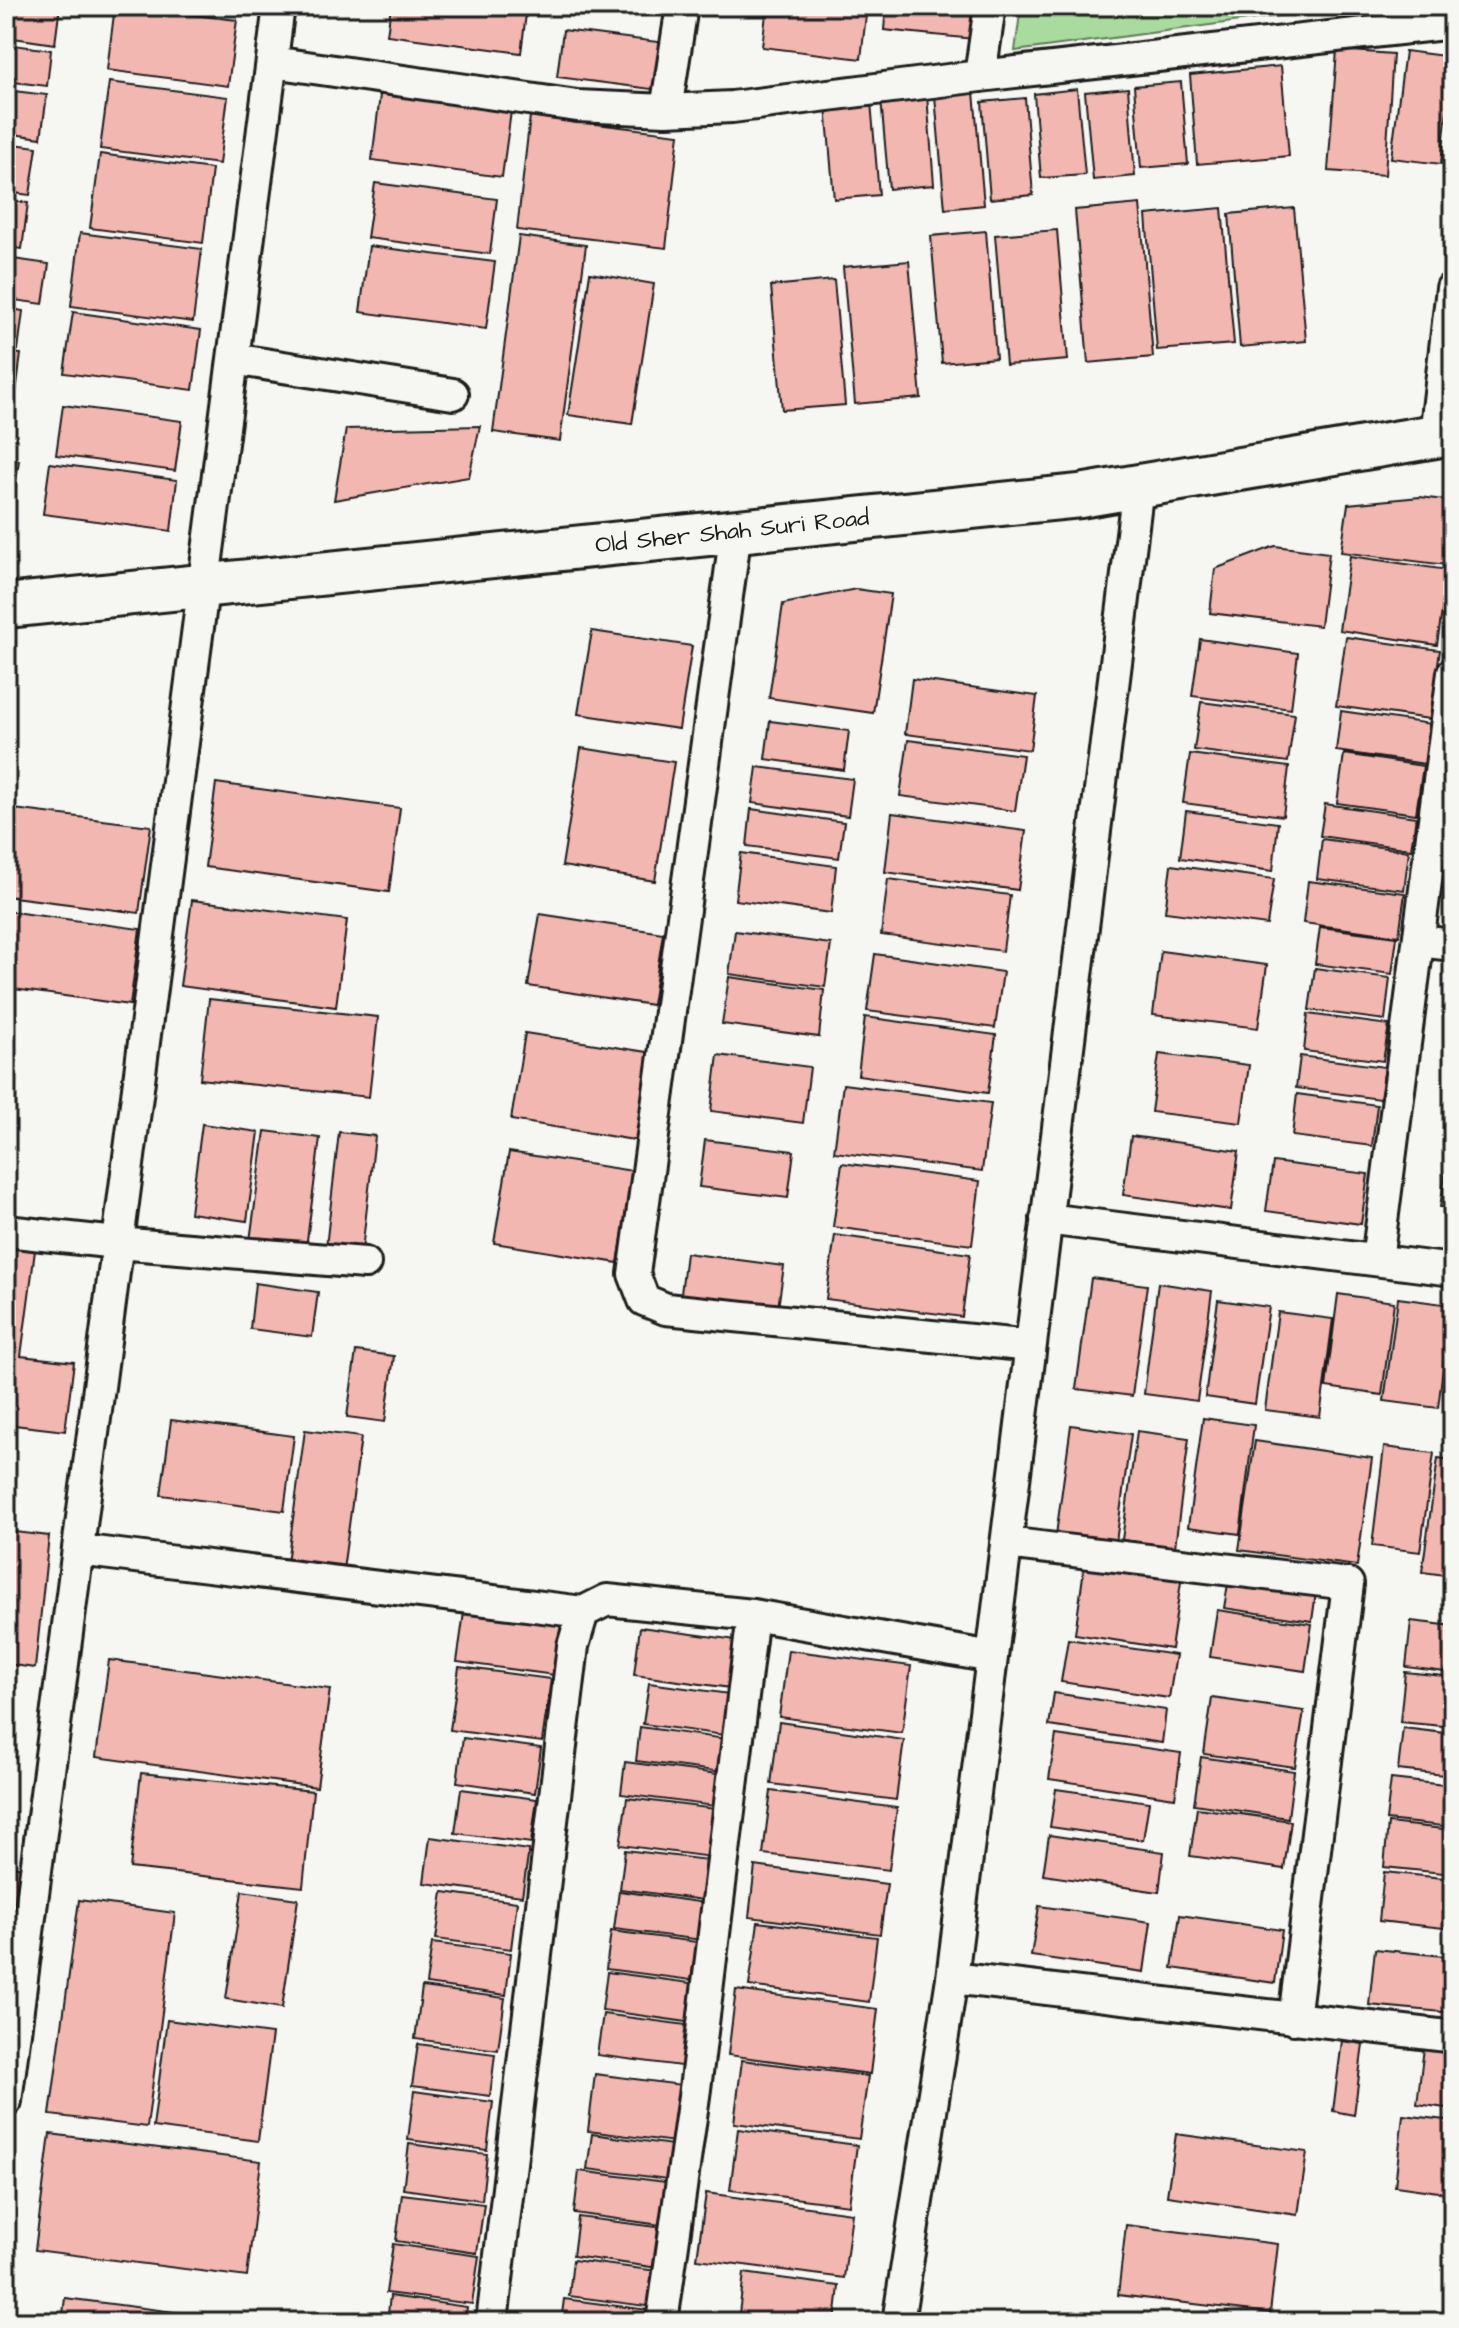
<svg xmlns="http://www.w3.org/2000/svg" width="1459" height="2328" font-family="'Architects Daughter',sans-serif">
<style>
.green{fill:#a8db9d;stroke:#627c5c;stroke-width:2}
.building{fill:#f2b7b1;stroke:#1c1c1c;stroke-width:2}
.lines{fill:none;stroke-linecap:round;stroke-linejoin:round}
.street-casing{stroke:#1c1c1c;stroke-width:36}
.secondary-casing{stroke:#1c1c1c;stroke-width:48}
.street{stroke:#f6f6f2;stroke-width:30}
.secondary{stroke:#f6f6f2;stroke-width:42}
.labels{text-anchor:middle;dominant-baseline:central;stroke-width:6;stroke-linejoin:round;paint-order:stroke}
.street-label{font-size:24px;fill:#1c1c1c;stroke:#f6f6f2}
</style>
<rect width="100%" height="100%" fill="#f6f6f2"/>
<filter id="ink" filterUnits="userSpaceOnUse"><feTurbulence type="fractalNoise" baseFrequency=".0125" numOctaves="2"/><feDisplacementMap in="SourceGraphic" scale="16" xChannelSelector="R" yChannelSelector="G"/><feConvolveMatrix kernelMatrix="1 2 1 2 8 2 1 2 1" color-interpolation-filters="sRGB"/></filter>
<g filter="url(#ink)">
<path class="green" d="M1021 6H1353L1015 51Z"/>
<path class="building" d="M6 6H60L55 44 6 37Z
M115 6 237 20 228 86 107 70Z
M187 6H231L230 12Z
M391 6H527L521 53 387 35Z
M603 6H665L664 14Z
M767 6H867L861 59 762 47Z
M886 6H987L984 40 884 30Z
M563 30 666 43 659 90 557 77Z
M6 44 51 50 47 86 6 81Z
M1337 50 1393 54 1385 175 1328 171Z
M1405 51 1453 57 1441 164 1391 158Z
M1281 66 1289 156 1197 164 1190 75Z
M109 82 228 97 219 164 100 149Z
M1181 82 1188 164 1141 168 1134 86Z
M381 87 512 104 502 177 372 160Z
M1128 88 1135 176 1093 180 1085 92Z
M1077 89 1085 175 1041 178 1034 94Z
M6 90 47 95 41 138 6 133Z
M974 92 984 205 945 209 935 96Z
M927 95 934 185 889 189 881 99Z
M1025 98 1033 195 990 199 982 102Z
M871 102 879 195 834 199 826 106Z
M530 116 679 134 666 248 517 230Z
M6 143 37 147 30 195 6 192Z
M100 154 212 169 203 243 90 228Z
M375 183 497 199 490 254 367 238Z
M6 200 28 203 22 249 6 247Z
M1140 204 1153 357 1088 363 1075 210Z
M1222 208 1234 344 1157 350 1146 215Z
M1294 208 1306 341 1240 347 1229 214Z
M1057 230 1068 360 1006 365 995 235Z
M986 231 996 358 942 363 931 236Z
M80 233 202 249 193 322 71 306Z
M519 236 586 245 560 441 493 432Z
M369 246 495 262 486 329 360 312Z
M6 258 49 264 43 304 6 299Z
M909 261 921 398 855 404 843 267Z
M590 273 654 284 632 424 568 415Z
M834 280 845 405 782 410 771 286Z
M6 308 23 311 18 350 6 349Z
M73 312 201 330 193 390 64 373Z
M6 352 21 354 15 400 6 398Z
M63 405 182 421 175 471 56 455Z
M6 406 13 407 7 453 6 452Z
M480 426 469 477 334 500 346 429Z
M6 458 19 460 10 523 6 522Z
M50 463 177 480 171 531 43 514Z
M1420 497 1453 501 1446 565 1341 552 1348 504Z
M1275 546 1329 553 1320 626 1210 613 1215 569Z
M1350 556 1448 570 1437 645 1339 630Z
M856 589 891 594 873 713 769 698 783 604Z
M592 631 692 646 679 729 578 714Z
M1346 637 1440 650 1430 719 1336 706Z
M1200 639 1298 653 1291 709 1192 696Z
M912 679 1037 696 1030 750 905 734Z
M1201 702 1295 714 1288 762 1194 750Z
M1341 711 1431 724 1425 764 1336 751Z
M770 721 849 731 844 770 765 759Z
M908 740 1023 755 1015 811 900 796Z
M581 748 674 762 655 881 562 866Z
M1190 754 1289 767 1283 816 1183 803Z
M1344 754 1423 766 1416 814 1337 803Z
M757 767 853 779 848 816 752 803Z
M216 783 400 808 389 892 205 867Z
M1325 804 1416 817 1411 849 1320 836Z
M6 808 151 826 139 913 6 896Z
M751 809 844 822 839 858 747 846Z
M1186 811 1278 823 1273 871 1180 858Z
M892 813 1026 831 1018 890 885 872Z
M1322 839 1409 851 1404 890 1317 879Z
M741 853 836 866 831 913 735 900Z
M1171 865 1274 879 1267 925 1165 912Z
M888 879 1010 895 1003 951 881 935Z
M1308 881 1405 893 1399 936 1303 923Z
M192 900 347 920 336 1007 180 986Z
M6 911 140 929 130 1005 6 988Z
M540 914 663 933 652 1005 528 986Z
M1320 927 1397 937 1392 974 1315 964Z
M735 931 831 944 825 987 729 974Z
M1161 951 1267 965 1258 1028 1153 1015Z
M875 954 1003 972 995 1028 867 1011Z
M1315 968 1390 978 1385 1020 1309 1010Z
M729 977 824 990 819 1037 722 1024Z
M209 999 378 1017 369 1097 200 1079Z
M1308 1014 1389 1025 1383 1061 1304 1051Z
M865 1017 996 1035 988 1093 858 1075Z
M525 1033 654 1053 640 1141 511 1120Z
M1159 1054 1249 1065 1241 1123 1151 1112Z
M718 1055 810 1067 803 1123 711 1111Z
M1300 1056 1385 1067 1380 1099 1296 1088Z
M843 1084 991 1103 982 1171 834 1152Z
M1297 1094 1377 1105 1372 1146 1292 1136Z
M202 1124 259 1132 247 1221 190 1213Z
M1453 1124V1209L1440 1207Z
M265 1131 320 1138 305 1256 249 1248Z
M339 1132 375 1136 362 1251 326 1247Z
M1131 1136 1239 1151 1231 1210 1123 1195Z
M705 1140 794 1151 788 1198 699 1187Z
M509 1152 633 1171 618 1263 494 1243Z
M1273 1162 1368 1174 1361 1224 1266 1211Z
M842 1163 980 1181 972 1245 833 1227Z
M835 1235 970 1254 962 1317 826 1299Z
M6 1240 36 1243 21 1356 74 1362 65 1431 6 1424Z
M686 1253 784 1266 777 1315 680 1302Z
M1091 1278 1147 1285 1132 1396 1076 1389Z
M255 1283 318 1292 312 1337 250 1329Z
M1158 1283 1212 1291 1197 1401 1144 1394Z
M1338 1294 1394 1302 1382 1395 1326 1387Z
M1398 1298 1451 1305 1438 1408 1384 1401Z
M1218 1300 1269 1307 1255 1404 1205 1397Z
M1278 1312 1333 1319 1320 1417 1265 1410Z
M1453 1350V1414L1445 1412Z
M356 1351 394 1356 385 1422 347 1417Z
M1203 1418 1254 1425 1240 1534 1188 1527Z
M171 1420 294 1436 284 1511 161 1495Z
M1071 1425 1131 1434 1116 1542 1056 1535Z
M305 1430 361 1437 343 1570 287 1563Z
M1137 1431 1189 1438 1175 1547 1122 1540Z
M1255 1441 1372 1458 1357 1566 1239 1550Z
M1384 1447 1434 1453 1420 1552 1372 1546Z
M1438 1458 1453 1460V1576L1422 1572Z
M6 1531 49 1536 35 1668 6 1664Z
M1085 1561 1182 1575 1171 1649 1075 1634Z
M1230 1572 1317 1585 1312 1621 1224 1608Z
M1217 1610 1312 1624 1305 1671 1210 1657Z
M464 1612 561 1624 554 1675 457 1662Z
M1411 1621 1453 1626V1673L1406 1667Z
M640 1627 737 1640 731 1688 634 1675Z
M1068 1639 1176 1655 1169 1698 1061 1682Z
M788 1650 911 1666 902 1733 779 1717Z
M109 1660 330 1689 317 1787 96 1757Z
M459 1667 551 1679 542 1742 450 1730Z
M1405 1672 1453 1677V1727L1400 1722Z
M649 1683 737 1695 731 1736 643 1724Z
M1054 1693 1166 1710 1162 1743 1049 1726Z
M1212 1698 1304 1711 1295 1767 1204 1754Z
M779 1722 904 1740 896 1800 771 1784Z
M640 1727 726 1739 722 1772 636 1761Z
M1403 1728 1453 1734V1776L1398 1770Z
M1056 1735 1181 1753 1175 1798 1049 1779Z
M463 1738 541 1748 535 1793 457 1782Z
M1201 1757 1294 1771 1288 1818 1194 1804Z
M625 1762 726 1775 722 1807 621 1794Z
M141 1773 313 1791 303 1887 130 1868Z
M1391 1779 1453 1786V1827L1386 1820Z
M461 1789 537 1799 531 1843 455 1833Z
M1056 1789 1149 1802 1143 1840 1050 1827Z
M771 1791 897 1808 889 1870 763 1854Z
M627 1798 724 1810 718 1858 620 1845Z
M1197 1808 1291 1821 1284 1869 1190 1856Z
M1388 1823 1453 1830V1874L1384 1867Z
M1049 1835 1164 1852 1159 1892 1043 1875Z
M430 1837 529 1850 522 1896 424 1883Z
M625 1850 716 1861 711 1901 620 1889Z
M6 1865 35 1870 13 1985 6 1983Z
M755 1866 887 1884 880 1934 749 1917Z
M1384 1872 1453 1879V1929L1379 1921Z
M242 1891 298 1899 282 2008 226 1999Z
M619 1891 706 1903 702 1940 614 1929Z
M443 1892 517 1902 511 1949 436 1939Z
M79 1900 175 1913 147 2127 50 2115Z
M1039 1906 1151 1922 1144 1972 1031 1956Z
M1180 1915 1282 1930 1275 1983 1172 1968Z
M758 1922 877 1937 869 2002 749 1986Z
M611 1931 697 1942 691 1980 606 1969Z
M432 1943 511 1953 506 1995 426 1984Z
M1375 1949 1453 1957V2013L1369 2005Z
M607 1972 698 1984 694 2023 602 2010Z
M422 1987 505 1998 498 2050 415 2039Z
M736 1990 878 2009 870 2074 728 2055Z
M603 2014 694 2026 688 2067 597 2055Z
M167 2020 272 2034 258 2141 153 2127Z
M1342 2041 1363 2044 1354 2115 1333 2111Z
M418 2044 495 2054 490 2096 412 2086Z
M1424 2048 1453 2052V2109L1417 2104Z
M742 2060 868 2076 859 2139 734 2123Z
M595 2074 682 2085 675 2142 588 2131Z
M414 2091 493 2102 487 2150 408 2140Z
M1403 2115 1453 2121V2194L1395 2186Z
M738 2129 857 2145 849 2205 730 2190Z
M50 2134 261 2161 247 2277 35 2250Z
M592 2134 680 2146 675 2180 587 2169Z
M1176 2134 1307 2152 1298 2215 1167 2196Z
M409 2144 487 2154 482 2200 403 2189Z
M579 2171 674 2183 668 2226 574 2213Z
M706 2193 852 2213 844 2278 697 2259Z
M402 2194 484 2204 477 2253 396 2241Z
M578 2217 665 2228 659 2268 573 2256Z
M1126 2225 1278 2244 1270 2313 1118 2295Z
M393 2244 479 2256 472 2304 386 2293Z
M573 2260 658 2271 653 2307 569 2296Z
M744 2273 839 2286 835 2322H738Z
M390 2296 467 2307 465 2322H387Z
M65 2298 206 2316 205 2322H62Z
M564 2299 649 2310 648 2322H561Z"/>
<g class="lines">
<g class="street-casing">
<path id="street" d="M272 62 577 106 666 110 732 107 980 76 1453 23
M980 76 990 6
M666 110 682 6
M233 359 453 394
M1435 436 1452 288
M736 531 634 1274 644 1300 666 1309 1030 1346
M1419 941 1453 945
M1046 1219 1453 1270
M6 1231 117 1243 365 1263
M1377 1260 1453 673
M1006 1543 1348 1584 1294 2019
M78 1550 583 1612 607 1600 753 1615 992 1657
M952 1978 1447 2036
M6 2101 279 6
M492 2322 573 1646 583 1612
M662 2322 695 2089 753 1615
M898 2322 952 1978 1138 486"/>
</g>
<g class="secondary-casing">
<g id="secondary">
<path id="s1" d="M6 606 1080 496 1453 433"/>
</g>
</g>
<use href="#street" class="street"/>
<use href="#secondary" class="secondary"/>
</g>
</g>
<g class="labels">
<g class="street-label">
<text stroke="none"><textPath href="#s1" startOffset="730">Old Sher Shah Suri Road</textPath></text>
</g>
</g>
<rect width="1459" height="2328" fill="none" stroke="#f6f6f2" stroke-width="32"/>
<rect x="16" y="16" width="1427" height="2296" fill="none" stroke="#1c1c1c" stroke-width="3" filter="url(#ink)"/>
</svg>
